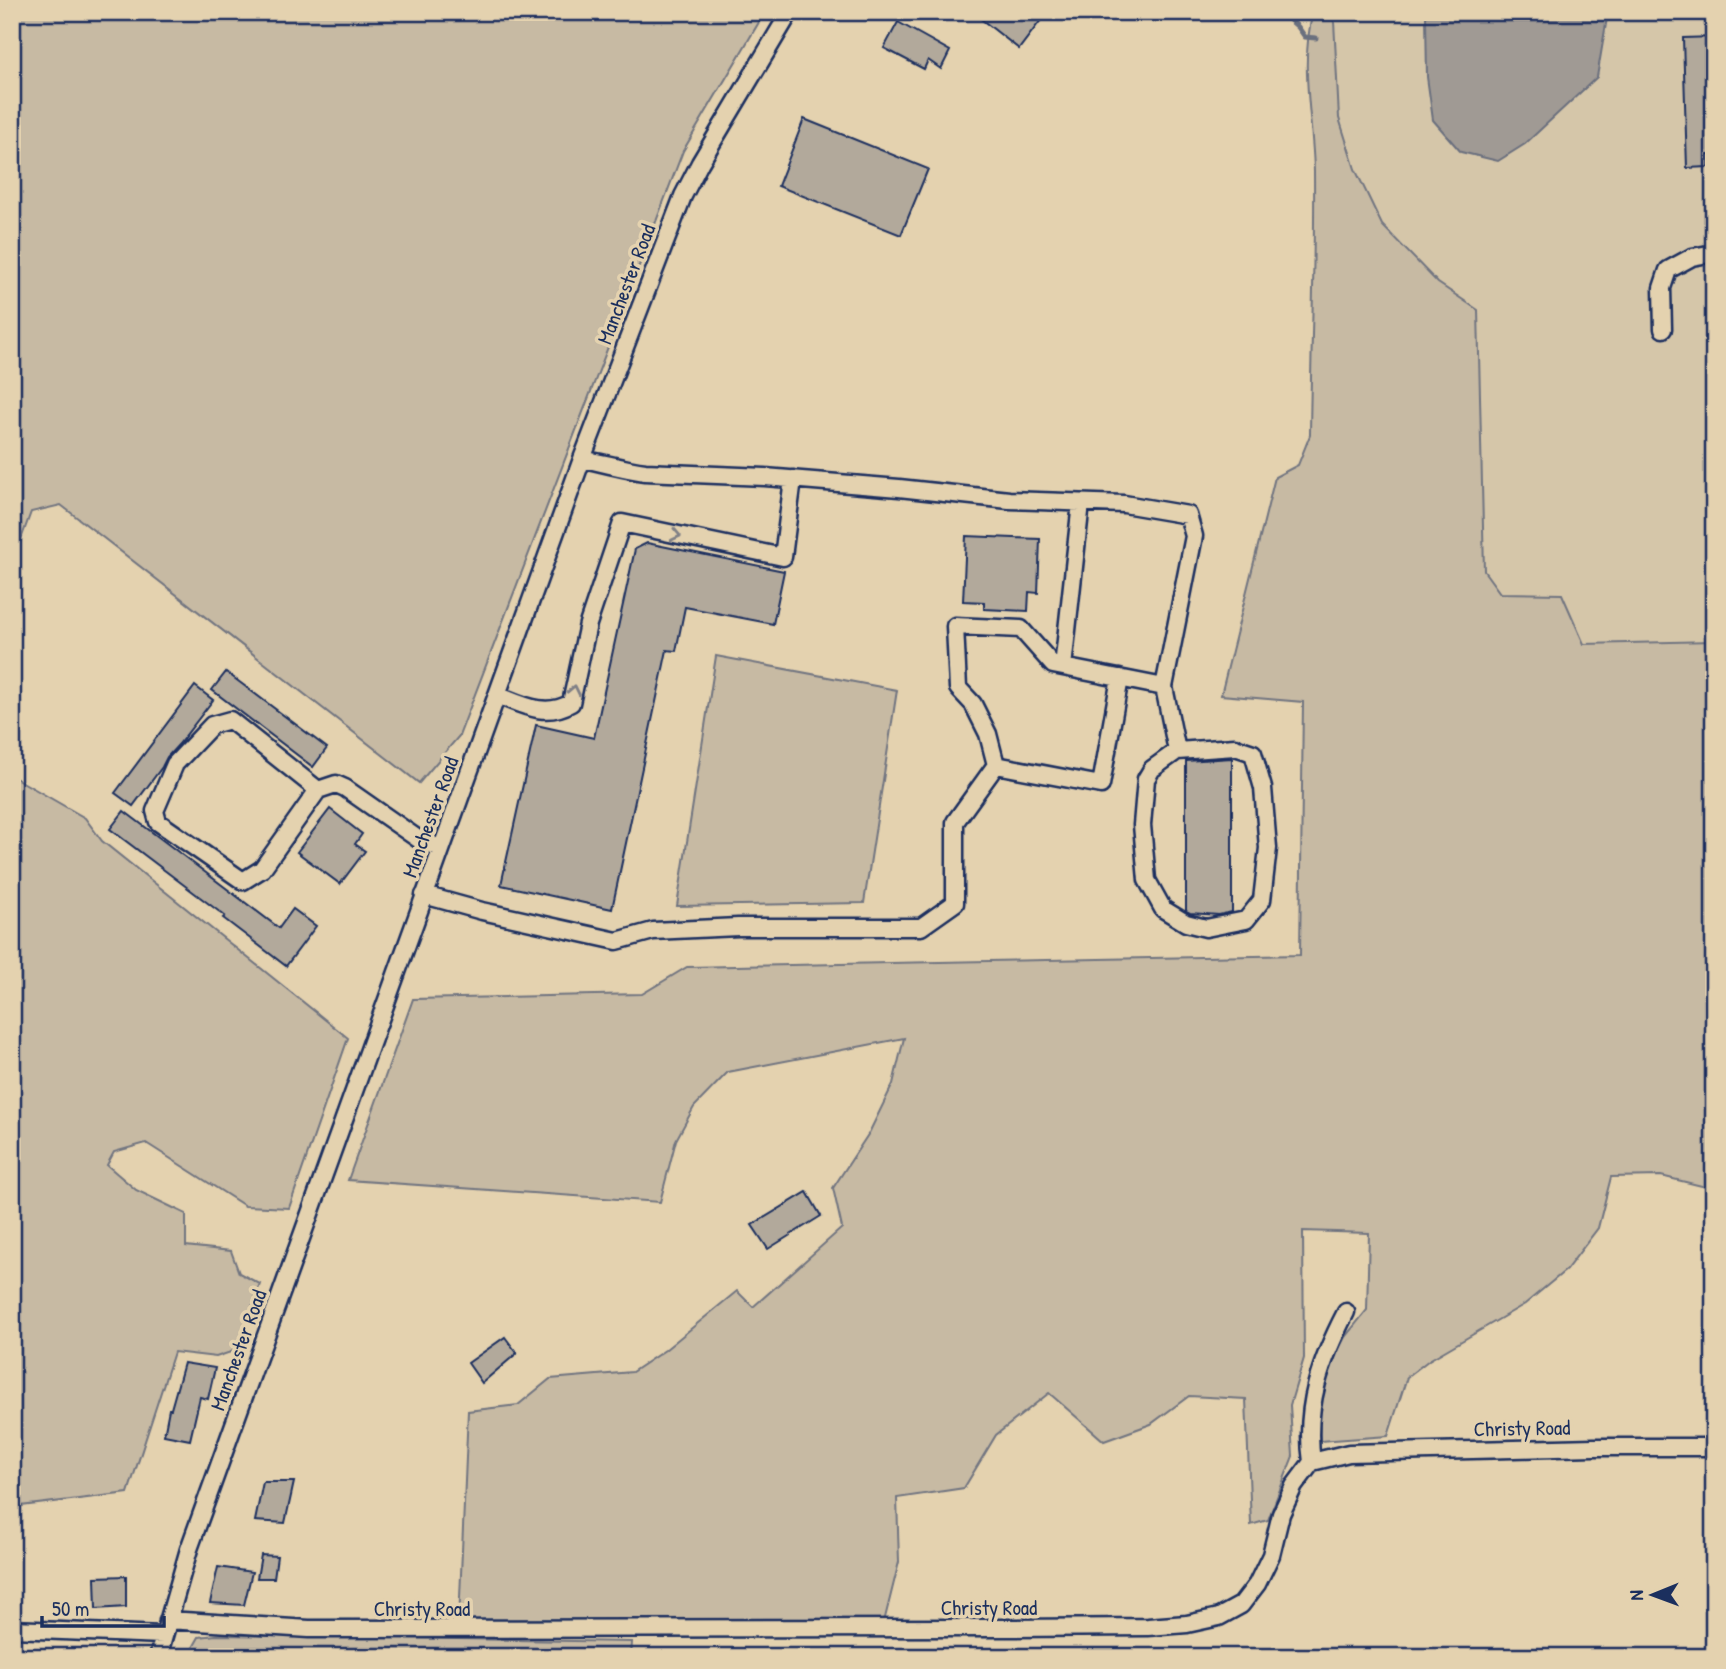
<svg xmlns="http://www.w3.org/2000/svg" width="1726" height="1669" font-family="'Patrick Hand',sans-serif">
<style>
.built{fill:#d5c6a9}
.green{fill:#c7baa3;stroke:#717480;stroke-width:2}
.water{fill:#a09a94;stroke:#6b6f7e;stroke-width:2}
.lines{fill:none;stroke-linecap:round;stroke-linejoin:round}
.stream{stroke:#6b6f7e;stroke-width:5}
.building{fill:#b2a99b;stroke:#1b2f5e;stroke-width:2}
.minor-casing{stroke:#1b2f5e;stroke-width:21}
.minor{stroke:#e4d2af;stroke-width:16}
.oneway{stroke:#808086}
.labels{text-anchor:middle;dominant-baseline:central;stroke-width:7;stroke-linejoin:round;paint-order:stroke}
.street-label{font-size:21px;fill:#1b2f5e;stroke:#e4d2af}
</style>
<rect width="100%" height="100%" fill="#e4d2af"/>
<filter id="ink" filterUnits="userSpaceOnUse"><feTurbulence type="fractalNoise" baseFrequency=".0143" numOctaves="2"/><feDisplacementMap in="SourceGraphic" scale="14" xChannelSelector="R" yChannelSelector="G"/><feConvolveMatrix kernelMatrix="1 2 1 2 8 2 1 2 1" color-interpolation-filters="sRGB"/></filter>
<g filter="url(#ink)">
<path class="built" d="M1316 12H1714V668L1318 670Z"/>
<path class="green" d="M12 12H510L553 15 564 12H765L683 151 459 736 419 783 61 505 31 512 12 564Z
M1313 12H1324L1334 21 1339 118 1355 169 1382 225 1438 283 1478 310 1484 571 1500 593 1562 594 1584 644 1714 641V1189L1661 1176 1611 1177 1598 1228 1566 1270 1525 1304 1429 1360 1407 1377 1388 1436 1320 1441 1319 1404 1330 1367 1345 1337 1367 1310 1369 1233 1303 1231 1304 1358 1290 1405 1293 1456 1268 1520 1251 1525 1246 1399 1189 1396 1151 1424 1104 1441 1049 1393 996 1435 964 1488 897 1498 899 1562 884 1622 459 1621 468 1411 518 1405 550 1379 632 1372 665 1350 737 1291 753 1307 842 1228 833 1188 869 1133 893 1084 904 1038 728 1072 694 1107 676 1140 660 1202 348 1180 413 999 642 994 687 967 1300 955 1303 702 1221 695 1275 477 1298 465 1310 435C1311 347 1315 260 1314 172 1313 119 1299 65 1313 12Z
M716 656 897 690 864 903 677 906Z
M12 776 85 818 102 841 348 1038 289 1208 245 1206 146 1143 114 1152 107 1165 136 1190 186 1214V1246L231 1251 239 1273 260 1284 242 1336 234 1351 216 1357 174 1352 128 1493 12 1507Z
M216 1635 632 1642 631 1657H190L191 1651 199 1637Z"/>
<path class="water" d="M1429 12H1608L1597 77 1525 144 1498 161 1461 152 1433 120 1427 77 1426 17Z"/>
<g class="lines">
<path class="stream" d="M1293 12 1290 20 1298 27 1305 37 1316 38"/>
</g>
<path class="building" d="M972 12H1047L1019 49Z
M898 22 950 51 941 69 928 60 924 69 884 48Z
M1714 37V155H1708V167L1687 168 1683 38Z
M804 119 928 169 901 235 778 186Z
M966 536 1040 539 1038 593 1029 592 1028 611 984 609V602L963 601Z
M647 543 784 571 773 624 685 607 676 651 667 650 612 909 501 885 536 725 594 738 635 549Z
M226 672 327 748 313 767 212 690Z
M195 686 213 700 179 744 167 757 162 767 133 806 115 793Z
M1232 758V912L1219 915 1190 913 1186 911V761Z
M330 809 362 834 355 844 365 851 340 884 297 852Z
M124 811 279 928 293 909 316 926 286 966 223 918 225 916 110 829Z
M807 1192 821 1216 768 1249 752 1225Z
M505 1337 517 1353 482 1383 468 1363Z
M184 1363 215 1368 208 1399 200 1397 190 1440 164 1435 169 1409H171Z
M263 1482H294L285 1523 255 1521Z
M261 1555 277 1556 274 1578H257Z
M218 1567 252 1572 244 1605 210 1603Z
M126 1576V1607L96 1609 95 1577Z"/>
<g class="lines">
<g class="minor-casing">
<path id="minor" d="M1663 329 1662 288 1668 270 1692 257 1714 253
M1063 667 1081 503
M1164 687 1177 751 1152 769 1146 779 1142 825 1147 880 1163 909 1186 923 1206 928 1246 920 1262 900 1268 848 1263 788 1253 753 1235 747 1177 751
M497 695C523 705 545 718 571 703L588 624 622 523 783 557 793 479
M996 765 1101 785 1120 678
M318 790 230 720 212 725 175 764 155 811 158 822 243 881 262 869 318 790 336 784 345 788 421 841 441 848
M424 895 482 911 617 941 653 931 738 927H921L955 903V822L996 765 988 734 973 704 958 688 955 626 1021 629 1053 665 1164 687 1194 536 1188 515 1124 504 1009 500 899 488 765 477 645 472C624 469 604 463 582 459
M1312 1462C1304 1406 1321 1360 1346 1312
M168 1620 309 1629 1009 1628 1148 1627 1187 1624 1219 1617 1241 1605 1257 1584 1271 1555 1281 1514 1294 1486 1312 1462 1349 1453 1594 1447H1714
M12 1629 163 1635
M158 1657 189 1549 582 459 683 196 700 163 790 12"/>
</g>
<use href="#minor" class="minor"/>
</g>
<defs><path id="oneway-chevron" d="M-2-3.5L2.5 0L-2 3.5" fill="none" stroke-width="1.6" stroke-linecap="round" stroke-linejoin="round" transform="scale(1.75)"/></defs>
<g class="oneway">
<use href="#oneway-chevron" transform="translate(676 535) rotate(12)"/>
<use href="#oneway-chevron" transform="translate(574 690) rotate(-78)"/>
</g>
</g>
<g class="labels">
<g class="street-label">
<text transform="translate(626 284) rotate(-69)">Manchester Road</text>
<text transform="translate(430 817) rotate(-70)">Manchester Road</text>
<text transform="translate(238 1350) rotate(-70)">Manchester Road</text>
<text transform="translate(1522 1428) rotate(-1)">Christy Road</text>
<text x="989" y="1607">Christy Road</text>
<text x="422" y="1608">Christy Road</text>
</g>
</g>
<rect width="1726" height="1669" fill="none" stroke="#e4d2af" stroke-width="42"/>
<rect x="21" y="21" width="1684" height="1627" fill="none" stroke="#1b2f5e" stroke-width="2.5" filter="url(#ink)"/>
<g transform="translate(1653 1595) rotate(269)" stroke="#e4d2af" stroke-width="5" paint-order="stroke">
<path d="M0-5L12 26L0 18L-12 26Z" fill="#1b2f5e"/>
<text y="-10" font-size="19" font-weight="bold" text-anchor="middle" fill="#1b2f5e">N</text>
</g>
<path d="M42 1616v10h122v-10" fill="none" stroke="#1b2f5e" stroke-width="3.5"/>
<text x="52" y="1616" font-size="21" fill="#1b2f5e" stroke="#e4d2af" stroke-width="5" paint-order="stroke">50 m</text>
</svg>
